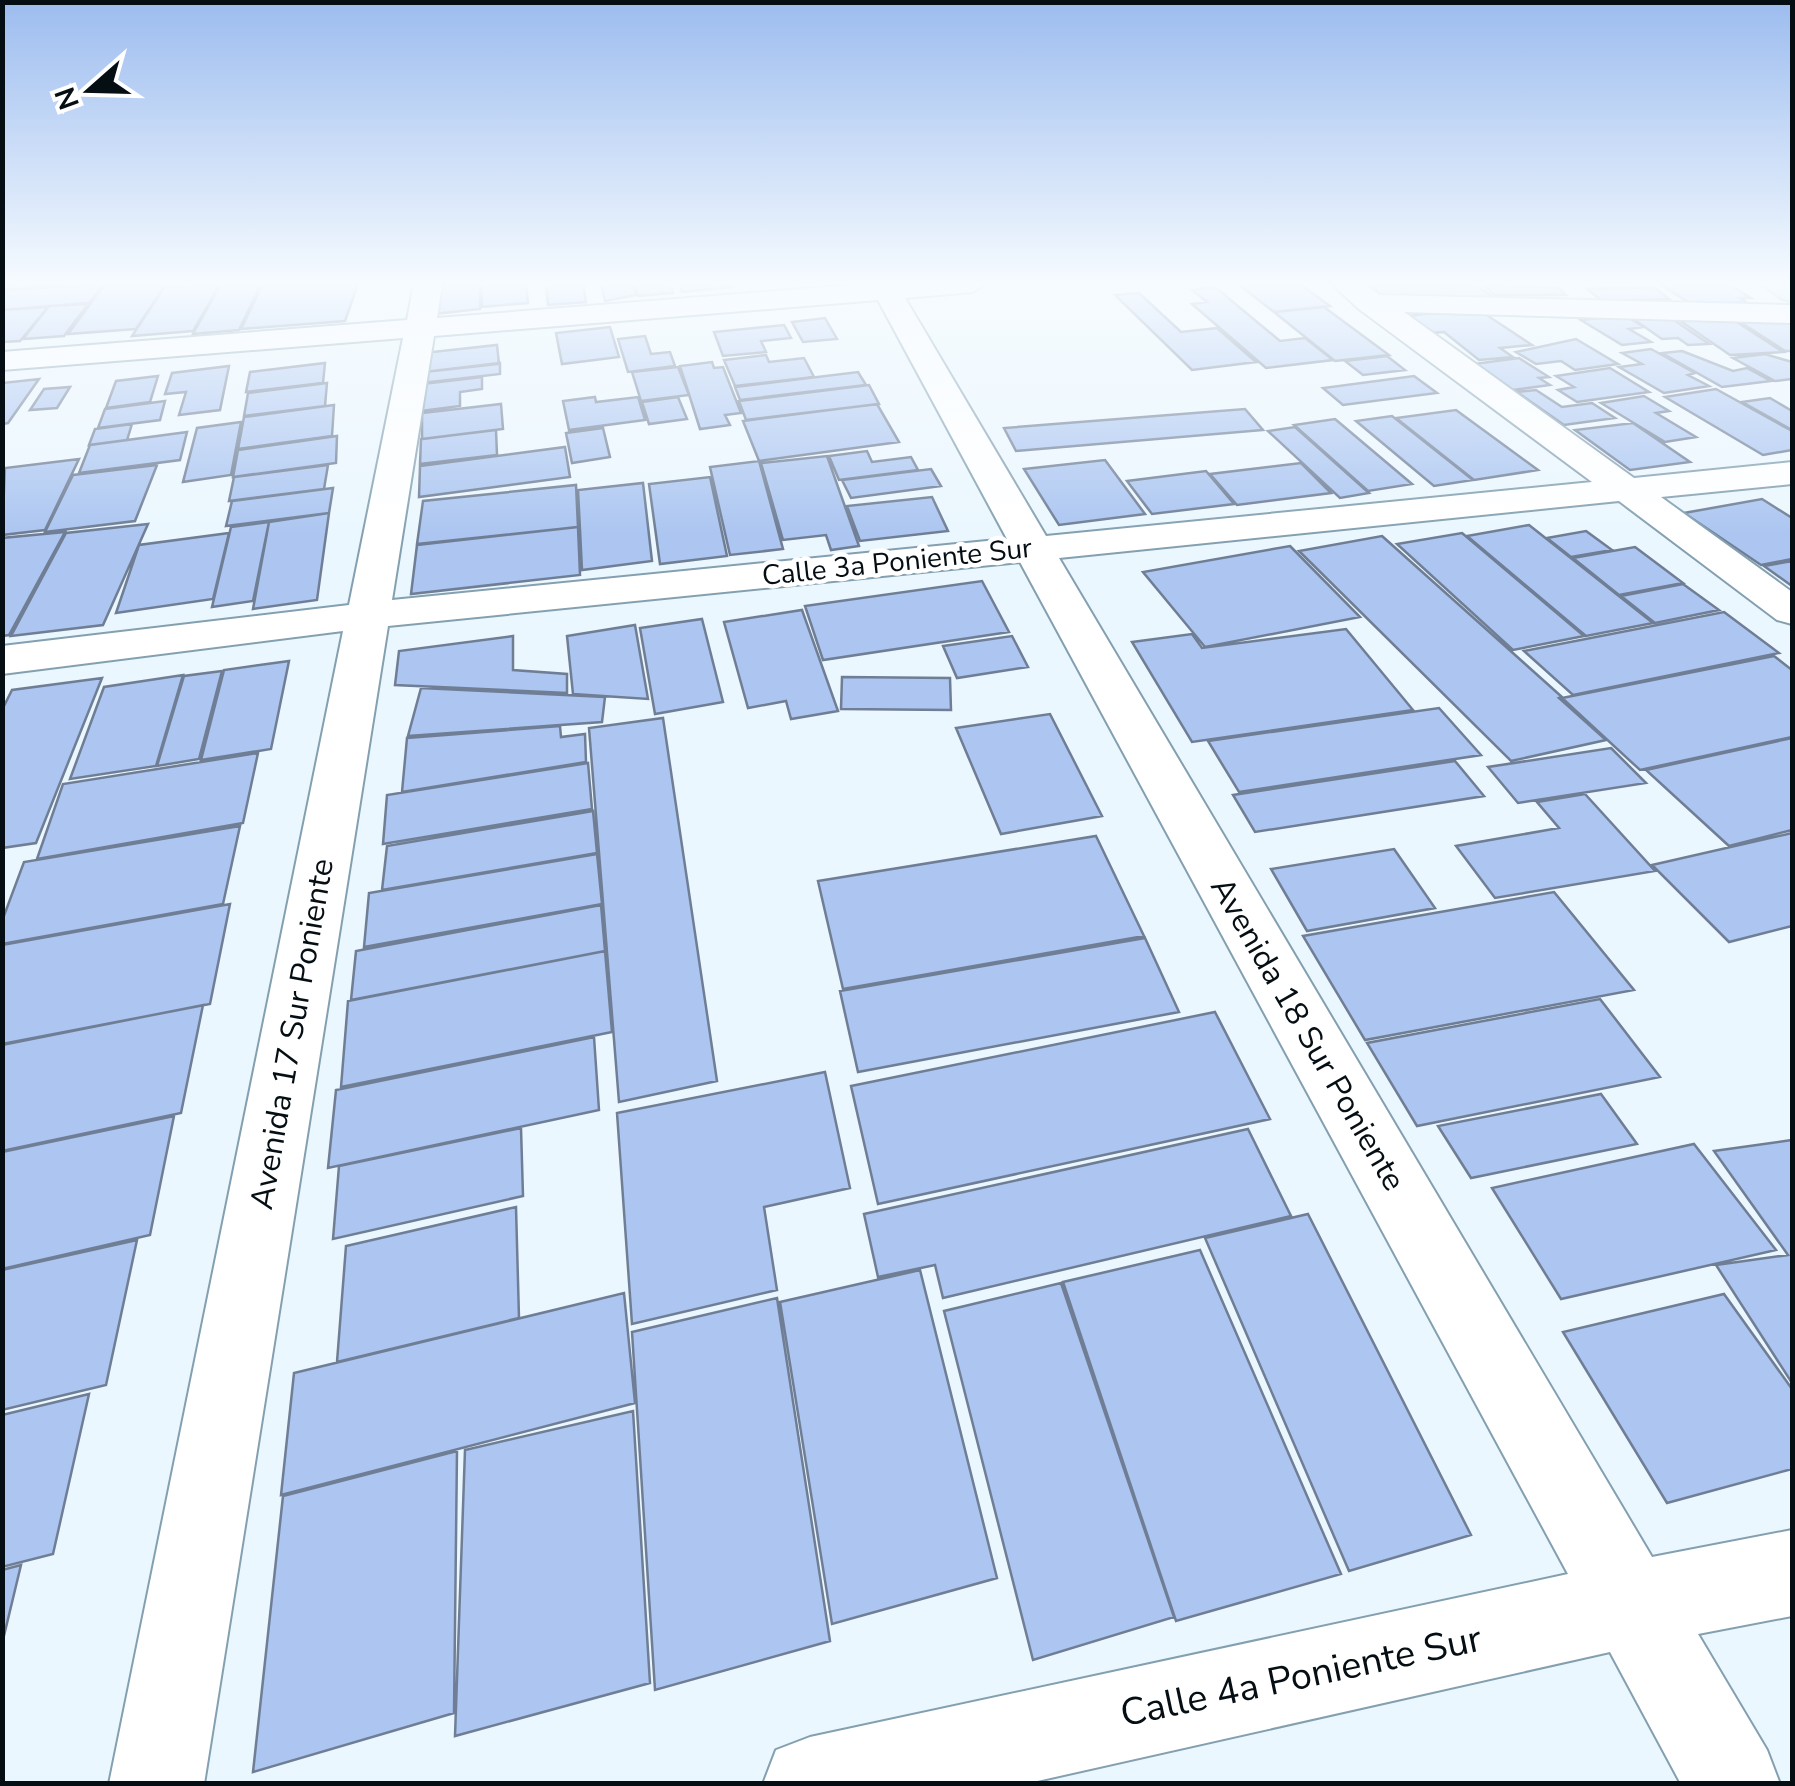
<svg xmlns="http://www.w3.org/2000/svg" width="1795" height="1786" font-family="'Nunito Sans',sans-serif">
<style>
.building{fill:#acc6f1;stroke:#6f7e95;stroke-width:2.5}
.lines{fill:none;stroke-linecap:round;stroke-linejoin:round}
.street-casing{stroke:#84a0b0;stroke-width:4}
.secondary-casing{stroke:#84a0b0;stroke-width:4}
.street{fill:#fff;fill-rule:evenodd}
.secondary{fill:#c2e1e5;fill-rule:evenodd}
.labels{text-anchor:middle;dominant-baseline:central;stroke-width:9;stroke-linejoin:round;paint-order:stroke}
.far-street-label{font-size:28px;fill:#050e13;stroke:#fff}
.street-label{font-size:32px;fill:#050e13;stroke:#fff}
.near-street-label{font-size:38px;fill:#050e13;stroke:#fff}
</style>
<rect width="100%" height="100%" fill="#ebf7fe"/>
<path class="building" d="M2 284H90L2 290Z
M104 284 89 303 2 310V290Z
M105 284H166L136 329 68 334Z
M220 284 193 331 132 336 165 286Z
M221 284H261L239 330 193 334Z
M263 284H358L345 321 241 329Z
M435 284H480V309L434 314Z
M481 284H526L528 303 482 307Z
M546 284H583L586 302 548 305Z
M601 284H633L636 295 605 301Z
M634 284H670L673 293 638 296Z
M679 284H732L733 287 682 292Z
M1300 284 1330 306 1274 312 1239 285Z
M1367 284H1475L1493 297 1385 298Z
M1483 284 1558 288 1566 295H1495Z
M1660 284H1729L1751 298H1740L1746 302 1691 304Z
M1215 287 1280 341 1305 338 1333 360 1266 368 1192 304 1207 302 1192 290Z
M1654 287 1669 299 1602 301 1587 289Z
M1139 293 1181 332 1217 328 1256 362 1192 370 1115 295Z
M88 304 64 336 23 339 49 306Z
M48 307 20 341 2 342V310Z
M1324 307 1389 355 1335 361 1274 312Z
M1476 308 1532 345 1500 348 1513 357 1479 360 1444 332 1431 333 1407 316Z
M1624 315 1644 327 1629 329 1651 342 1622 345 1581 320Z
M1726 315 1783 352 1730 355 1676 318Z
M1668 316 1709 344 1688 345 1678 338 1662 339 1632 318Z
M825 318 837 339 803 342 792 322Z
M1737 320H1792V351H1785Z
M784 325 791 338 761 341 766 352 723 356 714 332Z
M610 327 619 357 562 364 556 333Z
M645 336 651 354 670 352 675 366 628 372 618 339Z
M1576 339 1618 364 1575 370 1561 361 1536 364 1516 352Z
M497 345 499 364 423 372V353Z
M1651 349 1695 373 1688 375 1709 386 1664 393 1619 367 1642 364 1622 353Z
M1682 351 1733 371 1747 368 1771 381 1722 387 1662 353Z
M1765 354 1792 362V379L1775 381 1733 358Z
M766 355 769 362 804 358 814 377 735 386 724 360Z
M1387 356 1405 370 1363 375 1345 361Z
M1519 358 1549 377 1539 378 1550 385 1513 390 1474 364Z
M712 362 714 368 723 367 741 413 725 415 730 425 700 429 680 366Z
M325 363 323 383 246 392 250 372Z
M500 363V374L422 383 423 372Z
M229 366 220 410 179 415 186 392 165 394 172 373Z
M678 367 689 395 641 401 632 372Z
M1610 368 1649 392 1577 402 1558 390 1574 387 1556 376Z
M858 372 866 385 740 400 735 387Z
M158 376 150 402 106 408 116 381Z
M1414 376 1437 393 1343 405 1323 388Z
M482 377V389L460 392V406L421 411 422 384Z
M39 379 8 423 2 424V383Z
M327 383 325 406 244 416 248 393Z
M869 385 879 404 746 420 739 401Z
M70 387 57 408 30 410 44 389Z
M1716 389 1792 431V450L1763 455 1665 397Z
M1536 390 1562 407 1592 403 1615 418 1564 425 1517 392Z
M1644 396 1669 411 1656 413 1696 437 1665 442 1601 403Z
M595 397 596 402 638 397 645 420 569 430 563 401Z
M678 397 687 419 649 424 642 402Z
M1770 398 1792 411V430L1742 402Z
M165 401 160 420 98 428 105 409Z
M501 404 503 429 422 439V413Z
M877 404 899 442 759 461 743 421Z
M334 405 332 436 238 449 244 417Z
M1245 409 1263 430 1016 451 1004 428Z
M1456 410 1538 470 1474 480 1396 418Z
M1392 416 1473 480 1434 486 1356 421Z
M1335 419 1412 484 1368 491 1294 425Z
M241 422 231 475 183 482 197 428Z
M1633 423 1690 462 1630 470 1575 430Z
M132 424 127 440 89 445 95 429Z
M1295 427 1369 493 1340 498 1268 431Z
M603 428 610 457 572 463 566 433Z
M496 430 497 455 420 464 421 439Z
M187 432 180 460 79 473 90 445Z
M337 436 336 463 233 477 238 450Z
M565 447 570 477 419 497 420 466Z
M867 451 872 462 911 457 918 470 839 480 829 456Z
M827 456 859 546 831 550 826 535 783 540 761 463Z
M79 459 45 530 2 535 5 468Z
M1105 460 1145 514 1059 525 1024 469Z
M759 461 783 549 730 555 710 467Z
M1301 463 1331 493 1237 505 1210 474Z
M157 465 135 521 45 532 73 475Z
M328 465 324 489 229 501 234 477Z
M931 469 941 486 851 498 842 480Z
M1206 471 1234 504 1152 514 1127 481Z
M710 477 727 556 660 564 649 484Z
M643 483 652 561 582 570 578 490Z
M576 485 578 527 417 544 423 501Z
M333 488 329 513 226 526 232 501Z
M932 497 948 531 860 541 847 506Z
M1762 499 1792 518V559L1761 565 1684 513Z
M329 513 317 600 253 609 269 522Z
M269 522 253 601 212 607 231 527Z
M148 524 103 625 11 636 66 533Z
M1529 525 1653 623 1586 636 1467 536Z
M578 527 580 575 411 594 417 545Z
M1586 531 1612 550 1571 557 1547 538Z
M65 532 9 635 2 636V538Z
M229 533 213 599 116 613 139 545Z
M1462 533 1584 636 1513 650 1397 544Z
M1382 536 1562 697 1559 698 1606 740 1511 761 1299 551Z
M1290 546 1360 617 1205 647 1143 572Z
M1635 547 1683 583 1619 595 1573 558Z
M1792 561V586L1764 566Z
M982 581 1009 632 823 660 805 606Z
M1683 584 1719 610 1655 623 1621 596Z
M802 610 838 711 791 719 786 701 748 708 724 622Z
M1724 612 1779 653 1573 695 1524 651Z
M702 619 723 702 655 714 640 628Z
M635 625 648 699 573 694 567 636Z
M1346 629 1413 710 1192 742 1132 642 1192 634 1202 648Z
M513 636V670L567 674V693L395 685 399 651Z
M1012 636 1028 667 957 678 943 646Z
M1774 656 1792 670V737L1640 770 1562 698Z
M289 661 271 749 201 760 224 670Z
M222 671 199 759 157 766 184 676Z
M183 675 156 766 70 779 104 687Z
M842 677 950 678 951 710 841 709Z
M102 678 36 843 2 848V710L12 690Z
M421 688 605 697 602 722 408 736Z
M1439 708 1481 755 1239 792 1208 741Z
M1050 714 1102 816 1001 834 956 728Z
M663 718 717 1081 619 1102 589 728Z
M560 726 561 737 585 734 586 762 402 792 407 738Z
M1792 738V830L1729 846 1646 770Z
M1611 748 1646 783 1518 803 1488 767Z
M258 753 243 823 37 859 63 784Z
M1455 761 1484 796 1255 832 1233 795Z
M588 763 592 809 383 844 387 795Z
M1585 794 1655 871 1495 898 1456 846 1559 828 1537 802Z
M593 811 597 853 382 890 387 846Z
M240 826 223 904 2 944V921L24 862Z
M1792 833V926L1729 942 1652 865Z
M1096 836 1144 936 843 989 818 881Z
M1394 849 1435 908 1307 931 1271 869Z
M597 854 602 904 364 947 369 893Z
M1554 892 1634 990 1365 1040 1303 936Z
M230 904 210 1004 2 1044V945Z
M601 905 605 951 351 1000 356 951Z
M1145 938 1179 1012 858 1072 840 991Z
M605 951 612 1032 341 1087 348 1001Z
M1600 999 1660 1077 1417 1126 1367 1043Z
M203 1005 181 1113 2 1151V1045Z
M1215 1012 1270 1119 878 1204 851 1086Z
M594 1037 599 1110 328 1168 336 1090Z
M825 1072 850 1188 764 1207 777 1290 632 1324 617 1113Z
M1601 1094 1637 1144 1471 1178 1438 1126Z
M174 1116 150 1235 2 1269V1152Z
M521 1128 523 1196 333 1239 339 1166Z
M1248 1129 1291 1216 943 1298 935 1265 878 1277 864 1214Z
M1792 1140V1383L1716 1265 1788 1255 1714 1151Z
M1694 1144 1776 1250 1561 1299 1492 1188Z
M516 1207 519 1318 337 1362 346 1246Z
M1308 1214 1471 1535 1349 1571 1205 1238Z
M137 1240 106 1385 2 1410V1270Z
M1200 1250 1341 1574 1176 1621 1063 1282Z
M920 1270 997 1578 832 1624 780 1302Z
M1061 1283 1174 1617 1033 1660 944 1311Z
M624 1293 635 1403 281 1495 294 1373Z
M1724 1294 1792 1389V1469L1667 1503 1563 1332Z
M777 1298 830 1641 655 1690 632 1332Z
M89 1394 53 1554 2 1567V1415Z
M633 1411 650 1683 455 1736 465 1450Z
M457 1451 454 1713 253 1772 283 1496Z
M21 1565 2 1644V1570Z"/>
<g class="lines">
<g class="street-casing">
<path id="street" d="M414 284H442L437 318 866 284H986L972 292 905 298 1046 536 1592 482 1359 309 1332 284H1364L1379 295 1792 305V323L1404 312 1634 478 1792 462V484L1661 497 1792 592V624L1777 620 1619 501 1059 558 1652 1557 1792 1530V1616L1698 1634 1767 1750 1780 1784H1681L1610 1652 1024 1784H763L776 1750 810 1737 1568 1574 1020 562 388 626 204 1784H109L343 631 2 674V646L349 605 403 338 2 370V352L407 320ZM878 300 1007 539 392 600 434 336Z"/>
</g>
<g class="secondary-casing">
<path id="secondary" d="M1762 284H1792V301L1782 299Z"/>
</g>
<use href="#street" class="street"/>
<use href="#secondary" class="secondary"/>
</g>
<linearGradient id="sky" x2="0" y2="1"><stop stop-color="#9cbcef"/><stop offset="0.53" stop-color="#f6fbff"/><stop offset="1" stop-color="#f6fbff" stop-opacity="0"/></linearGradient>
<rect width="1795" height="534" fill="url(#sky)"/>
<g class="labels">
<g class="far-street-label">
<text transform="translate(897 562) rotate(-6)">Calle 3a Poniente Sur</text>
</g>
<g class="street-label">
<text transform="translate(292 1034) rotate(-80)">Avenida 17 Sur Poniente</text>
<text transform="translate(1308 1034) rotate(60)">Avenida 18 Sur Poniente</text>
</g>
<g class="near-street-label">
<text transform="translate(1301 1676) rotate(-12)">Calle 4a Poniente Sur</text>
</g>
</g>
<rect width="1795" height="1786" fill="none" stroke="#050e13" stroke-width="10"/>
<g transform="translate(90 90) rotate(250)" stroke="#ffffff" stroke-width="8" paint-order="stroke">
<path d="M0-8L18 38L0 25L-18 38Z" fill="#050e13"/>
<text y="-15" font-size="28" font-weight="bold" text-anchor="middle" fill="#050e13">N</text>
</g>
</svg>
